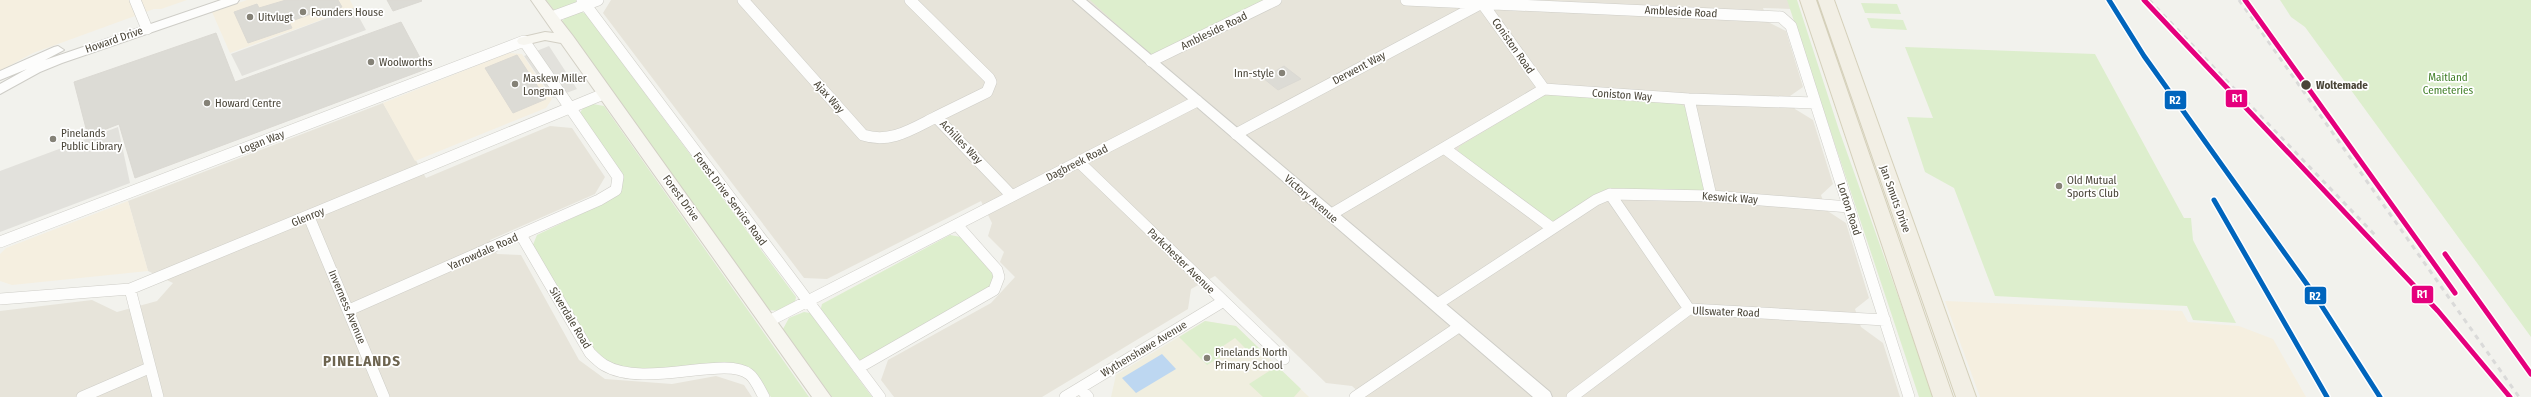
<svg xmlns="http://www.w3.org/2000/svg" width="2531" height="397" font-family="'Fira Sans Condensed',sans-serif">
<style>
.residential{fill:#e7e4da}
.commercial{fill:#f5efe0}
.education{fill:#f0eedf}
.green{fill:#ddeecd}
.parking{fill:#e2e1dc}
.water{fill:#bdd7f1}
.building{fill:#dcdbd5;stroke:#dbd9d3}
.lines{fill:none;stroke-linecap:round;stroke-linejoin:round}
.minor-casing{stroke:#cecdc7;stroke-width:12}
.tertiary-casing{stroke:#cecdc7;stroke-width:2}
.secondary-casing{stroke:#d2cfc4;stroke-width:2}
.primary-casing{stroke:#d5d0ba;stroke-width:2}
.minor{stroke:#fdfdfc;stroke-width:11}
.tertiary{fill:#fdfdfc;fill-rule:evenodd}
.secondary{fill:#f7f6f0;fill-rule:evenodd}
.primary{fill:#f2efe5;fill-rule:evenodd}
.rail{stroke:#dadad9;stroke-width:3;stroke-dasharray:5 5;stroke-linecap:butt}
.rail-1-casing{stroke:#fff;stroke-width:8}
.rail-2-casing{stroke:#fff;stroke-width:8}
.rail-1{stroke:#e5007d;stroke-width:5}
.rail-2{stroke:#0065bd;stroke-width:5}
.poi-dot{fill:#858277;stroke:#fff;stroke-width:1.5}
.stop-dot{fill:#4a4538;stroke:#fff;stroke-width:1.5}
.labels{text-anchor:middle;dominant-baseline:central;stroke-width:3.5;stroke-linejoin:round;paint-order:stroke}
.poi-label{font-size:11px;fill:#4a4538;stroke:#fff;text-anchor:start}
.street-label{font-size:11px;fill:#4a4538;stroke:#fff}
.park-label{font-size:11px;fill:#417f28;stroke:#fff}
.stop-label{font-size:11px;font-weight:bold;fill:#4a4538;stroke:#fff;text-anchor:start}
.district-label{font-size:15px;font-weight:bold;letter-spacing:1px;fill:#6d644f;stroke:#fff}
.line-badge{stroke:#fff;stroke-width:1.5}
.badge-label{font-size:11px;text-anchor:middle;font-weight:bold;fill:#fff}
</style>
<rect width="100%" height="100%" fill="#f2f2ed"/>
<path class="residential" d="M611 0H1789L1792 9 1763 8 1768 22 1786 31 1803 87 1790 96 1795 109 1813 120 1833 184 1821 195 1826 210 1846 223 1869 298 1855 309 1861 327 1883 343 1900 397H1364L1352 386 1326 383 1215 276 1191 289 1188 309 1042 397H894L881 380 888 360 991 303 1015 277 1000 262 1004 252 988 236 992 223 981 201 827 279 804 278 603 13Z
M383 103 426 178 550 126 572 128 605 177 595 194 490 240 497 254 521 255 579 360 605 379 672 384 716 376 744 385 752 397H0V311L92 300 117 312 157 301 173 283 148 271 128 201Z"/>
<path class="commercial" d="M0 0H187L161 9H154L58 44 33 53 0 71Z
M247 0H350L354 8 230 53 212 12Z
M508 53 522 54 552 99 546 108 415 161 383 103Z
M128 201 148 271 12 285 0 281V254L6 248Z
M1945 301 2182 311 2188 322 2239 326 2273 339 2306 397H1980Z"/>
<path class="education" d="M1205 321 1236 326 1309 397H1111L1116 375Z"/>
<path class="green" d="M546 0H576L577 2 555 11Z
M1090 0H1269L1153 55 1148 53Z
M1787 0H1797L1839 130 1934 397H1919Z
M2280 0H2531V337L2305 27 2291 17Z
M1861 3 1897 4 1901 14 1865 13Z
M582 12 586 14 796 297 795 302 781 311 767 310 561 22 567 16Z
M1867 18 1903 20 1907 30 1871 28Z
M1905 47 2095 54 2184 218H2191L2193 240 2236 323 2193 320 2187 306 1995 296 1954 188 1925 172 1907 117 1933 118Z
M1557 94 1681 104 1685 107 1707 189 1703 193 1618 192 1553 222 1460 155 1458 150 1460 146 1543 96Z
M593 104 604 106 809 397H771L755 374 746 369 673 375 611 365 590 346 532 247 537 235 604 203 621 187 579 114 584 107Z
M950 235 961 237 997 279 996 285 866 363 858 362 820 312 822 304Z
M804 312 810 313 872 397H832L783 329 789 318Z
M1205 321 1236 326 1261 350 1253 356 1235 338 1217 350 1222 356 1207 365 1179 337Z
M1277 366 1301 389 1294 397H1263L1249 384Z"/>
<path class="parking" d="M354 8 366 30 242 76 231 54Z
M549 46 577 89 553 98 524 56Z
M118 127 130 183 0 232V171Z"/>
<path class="water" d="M1162 354 1176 369 1136 393 1122 378Z"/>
<path class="building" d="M286 0H338L342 7 324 13 322 10 289 22 292 28 248 43 234 12 257 4 259 8Z
M387 0H421L422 1 393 11Z
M401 22 426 69 135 178 119 124 88 136 74 82 216 33 235 82Z
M517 55 546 99 513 113 485 68Z
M1284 66 1301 79 1278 90 1263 78Z"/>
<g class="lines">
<g class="minor-casing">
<path id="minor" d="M135 0 147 29
M582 0 880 397
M743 0 863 135C890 144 912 129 936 117
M910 0 989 78 991 82 987 92 936 117 1012 196
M1406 0 1781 17 1791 26 1909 397
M552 17 598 0
M1151 61 1276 0
M1689 99 1711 196
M1236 134 1482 3 1544 89
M1444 148 1552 228
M1079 162 1284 359
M1610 194 1689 309
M1330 215 1544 89 1689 99 1815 103
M309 217 384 397
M521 235 590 353C594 357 599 362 604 365 643 389 726 355 749 374 755 378 760 390 764 397
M0 242 524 41 618 177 616 190 599 200 349 310
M130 289 158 397
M0 299 130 289 606 93
M1436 305 1596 200 1610 194 1711 196 1849 207
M769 321 1197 101
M858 368 994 290 999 277 997 270 957 225
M1080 388 1088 397
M82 397 149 368
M1065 397 1222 302
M1355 397 1460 326
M1572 397 1689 309 1885 320"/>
</g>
<g class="tertiary-casing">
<path id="tertiary" d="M221 0H239L237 3 62 63 40 72 0 94V84L27 69 0 80V71L54 47 58 46 64 50 45 60Z
M1073 0H1086L1550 392 1552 397H1533Z"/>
</g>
<g class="secondary-casing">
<path id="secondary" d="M531 0H545L573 36 831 397H812L561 43 545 40 524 45 519 44 517 41 519 38 545 32 554 33Z"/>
</g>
<g class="primary-casing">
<path id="primary" d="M1800 0H1816L1953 397H1933Z
M1818 0H1834L1976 397H1956Z"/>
</g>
<use href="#minor" class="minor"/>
<use href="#tertiary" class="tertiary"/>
<use href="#secondary" class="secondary"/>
<use href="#primary" class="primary"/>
<path class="rail" d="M2149 0 2375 235
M2239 0 2519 397"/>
<g class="rail-1-casing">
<path id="rail-1" d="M2144 0 2438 311 2510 397
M2245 0 2455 293
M2445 254 2531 374"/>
</g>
<g class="rail-2-casing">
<path id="rail-2" d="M2109 0 2144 56 2316 297 2380 397
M2214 200 2327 397"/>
</g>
<use href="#rail-1" class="rail-1"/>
<use href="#rail-2" class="rail-2"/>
</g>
<g class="poi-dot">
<circle cx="303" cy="12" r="4"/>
<circle cx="250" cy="17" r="4"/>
<circle cx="371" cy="62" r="4"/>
<circle cx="1282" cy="73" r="4"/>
<circle cx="515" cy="84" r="4"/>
<circle cx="207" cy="103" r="4"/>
<circle cx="53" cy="139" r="4"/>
<circle cx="2059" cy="186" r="4"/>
<circle cx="1207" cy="358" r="4"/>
</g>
<circle class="stop-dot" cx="2306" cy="85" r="5.5"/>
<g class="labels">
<g class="poi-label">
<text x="311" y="12">Founders House</text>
<text x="258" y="17">Uitvlugt</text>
<text x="379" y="62">Woolworths</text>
<text x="1274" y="73" text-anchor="end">Inn-style</text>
<text x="523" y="78">Maskew Miller<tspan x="523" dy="13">Longman</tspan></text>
<text x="215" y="103">Howard Centre</text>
<text x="61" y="133">Pinelands<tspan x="61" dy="13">Public Library</tspan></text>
<text x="2067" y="180">Old Mutual<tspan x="2067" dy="13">Sports Club</tspan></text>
<text x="1215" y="352">Pinelands North<tspan x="1215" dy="13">Primary School</tspan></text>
</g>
<g class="street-label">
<text transform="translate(1681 12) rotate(3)">Ambleside Road</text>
<text transform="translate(1214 31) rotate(-26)">Ambleside Road</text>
<text transform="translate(114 40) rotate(-19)">Howard Drive</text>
<text transform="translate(1513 46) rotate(55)">Coniston Road</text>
<text transform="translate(1359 68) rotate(-28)">Derwent Way</text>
<text transform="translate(1622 95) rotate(4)">Coniston Way</text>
<text transform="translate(829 97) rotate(48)">Ajax Way</text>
<text transform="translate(262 142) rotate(-21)">Logan Way</text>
<text transform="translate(961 142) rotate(46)">Achilles Way</text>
<text transform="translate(1077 163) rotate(-27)">Dagbreek Road</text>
<text transform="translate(681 198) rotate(54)">Forest Drive</text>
<text transform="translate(1730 198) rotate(4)">Keswick Way</text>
<text transform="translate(730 199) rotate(53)">Forest Drive Service Road</text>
<text transform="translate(1311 199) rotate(41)">Victory Avenue</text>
<text transform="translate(1895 199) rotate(70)">Jan Smuts Drive</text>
<text transform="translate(1849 209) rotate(72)">Lorton Road</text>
<text transform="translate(308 217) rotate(-22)">Glenroy</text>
<text transform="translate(483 252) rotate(-24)">Yarrowdale Road</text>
<text transform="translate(1181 261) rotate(44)">Parkchester Avenue</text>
<text transform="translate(347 307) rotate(67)">Inverness Avenue</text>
<text transform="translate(1726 312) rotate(2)">Ullswater Road</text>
<text transform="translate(570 318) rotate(59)">Silverdale Road</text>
<text transform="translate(1144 349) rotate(-31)">Wythenshawe Avenue</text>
</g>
<g class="park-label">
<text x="2448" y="77">Maitland<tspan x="2448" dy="13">Cemeteries</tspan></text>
</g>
<g class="stop-label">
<text x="2316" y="85">Woltemade</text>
</g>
<g class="district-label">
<text x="362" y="361">PINELANDS</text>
</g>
</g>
<g class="line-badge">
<rect x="2225" y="89" width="23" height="19" rx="4" fill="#e5007d"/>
<rect x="2164" y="90" width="23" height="20" rx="4" fill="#0065bd"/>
<rect x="2411" y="285" width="23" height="19" rx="4" fill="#e5007d"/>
<rect x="2304" y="286" width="23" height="19" rx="4" fill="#0065bd"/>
</g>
<g class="badge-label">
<text x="2237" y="102">R1</text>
<text x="2175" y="104">R2</text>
<text x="2422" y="298">R1</text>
<text x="2315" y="300">R2</text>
</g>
</svg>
